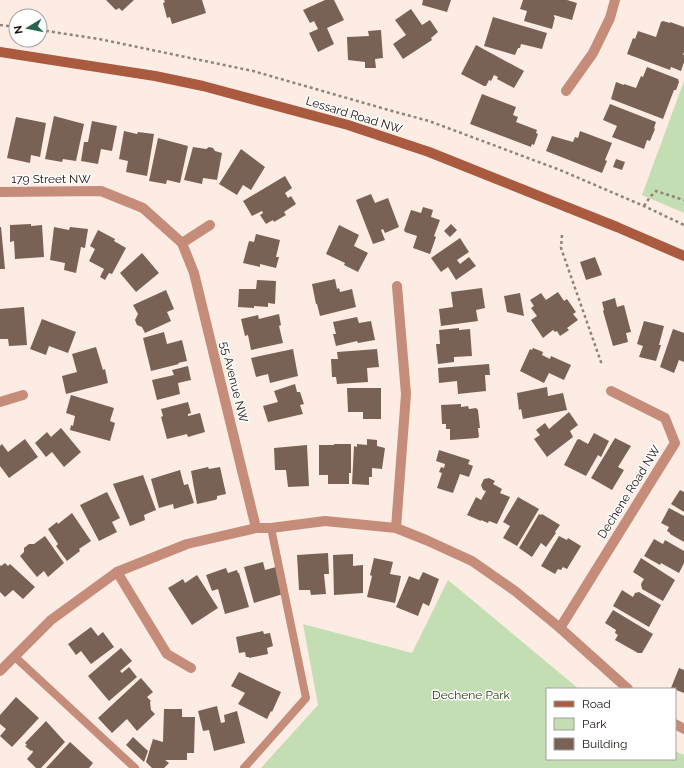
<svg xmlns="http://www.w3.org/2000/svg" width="684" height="768" font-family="Raleway,sans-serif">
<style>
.park{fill:#c4deb4}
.building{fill:#796255}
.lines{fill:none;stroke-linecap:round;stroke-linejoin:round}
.path{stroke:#8f837c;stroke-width:2.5;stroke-dasharray:3 3;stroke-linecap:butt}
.service{stroke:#c48c79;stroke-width:8}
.minor{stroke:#c48c79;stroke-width:10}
.tertiary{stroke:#c48c79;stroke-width:10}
.secondary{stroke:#a95a3f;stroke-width:10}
.labels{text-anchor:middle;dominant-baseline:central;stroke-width:3;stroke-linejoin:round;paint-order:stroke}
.street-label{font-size:12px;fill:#1a110c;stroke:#fff}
.park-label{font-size:12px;fill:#243e0d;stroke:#fff}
</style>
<rect width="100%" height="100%" fill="#fcece3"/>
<path class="park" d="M684 81V213L642 195Z
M448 580 579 689H547V759H675V751L684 755V768H261L318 705 303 624 412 653Z"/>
<path class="building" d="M106 0H134L122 11 119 8 116 10Z
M164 0H202L206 13 172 24 170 17 167 18 163 3 165 2Z
M325 0H334L344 20 327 28 334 44 318 52 309 33 318 29 314 21 310 23 303 10Z
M423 0H451L447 12 422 5Z
M523 0H567L577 3 572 20 554 15V17H555L552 29 524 21 527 11 520 9Z
M411 9 422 25 430 20 438 32 431 38 432 40 403 59 393 44 406 35 395 20Z
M493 17 547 33 542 49 521 44 520 48H518L515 55 484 46Z
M663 21 670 23V22L684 27V52L683 55H684V62L681 71 671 67 670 70 627 54 633 38 635 39 638 31 656 37 661 22Z
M381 30 383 58 375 59 376 68H365V62L348 60 347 37 369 36 368 31Z
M476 45 524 71 514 88 497 79 498 77 494 75 491 81 489 80 486 86H484L461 74Z
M647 67 678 79 679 82 676 90H674L663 119 611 99 616 82 624 85V84L636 88 641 76 643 77Z
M482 94 516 107 513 115 518 117 516 122 537 130 536 133 538 134 534 145 532 144 531 147 470 124Z
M610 104 656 122 654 128 655 129 650 141 647 140 644 149 612 137 617 126 603 120Z
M54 116 84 124 76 161 63 159 62 162 45 159Z
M16 117 46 123 40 157 31 155 30 163 7 158Z
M92 121 117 126 112 151 101 149 98 164 81 161 84 142H88Z
M124 131 137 134 138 132 154 134 147 176 126 172 128 161 119 159Z
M580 131 612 143 605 160 607 161 602 173 546 151 552 136 573 142 575 137 578 138Z
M158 138 188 146 180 183 167 180 166 184 149 181Z
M193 147 206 149 209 147 213 148 215 151 222 153 217 180 203 178 202 184 184 180Z
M241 149 265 167 251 190 243 185 237 195 219 184Z
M616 159 625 162 622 170 613 167Z
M285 176 292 188 285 193 288 198 291 196 296 204 284 212 286 215 274 222 273 220 266 224 260 215 263 213 262 211 252 216 243 201Z
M371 194 375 203 388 198 399 227 385 233 383 229 381 230 385 240 373 244 356 200Z
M423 207 433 210 431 217 440 220 434 236 436 237 430 254 413 248 417 236 405 232 404 230 411 210 421 213Z
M31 224V226L42 225 44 257 15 259 14 241 10 242V225Z
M451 224 457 230 450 237 444 231Z
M339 225 359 235 354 246 368 253 358 272 344 265 345 263 326 254Z
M0 227H1L5 269H0Z
M54 227 69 230 70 227 88 229 85 248 81 247 76 273 64 270 65 263 50 260Z
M98 230 115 239 114 241 126 248 112 274 109 273 105 280 100 277 104 269 89 261 95 249 90 246Z
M256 234 280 240 276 257H279L276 268 260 264V267L243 263 249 241 254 242Z
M460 238 469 252 457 260 460 264 469 257 476 266 456 280 448 267 441 272 431 258Z
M142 253 159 273 136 292 120 273Z
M595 257 602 275 586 280 580 262Z
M335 279 337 289 339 288 340 292 352 289 356 307 320 316 317 304H316L312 284Z
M257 280 276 281 275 304 268 303V307L254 306V308L238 307 239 289H256Z
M482 288 485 308 476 310 478 321 441 326 439 309 453 307 451 292Z
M166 290 174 309 167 312 171 321 145 333 142 327 137 325 135 320 138 314 133 305Z
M558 292 564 301 567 299 576 312 573 314 578 320 567 328 569 330 560 336 557 331 555 332 553 330 543 338 531 320 537 316 531 308 534 306 530 300 541 293 546 300Z
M520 293 524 316 507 312 504 296Z
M615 298 617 307 624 305 631 332 626 333 628 342 613 346 603 311 604 310 602 302Z
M24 307 27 345 9 346 8 339H0V309Z
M279 314 281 325 279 326 283 343 251 350 248 335 245 336 241 319 258 315 259 319Z
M357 317 359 323 371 321 375 340 358 343 357 341 336 346 333 334H336L333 322Z
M42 319 76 332 68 353 49 346 46 355 30 349Z
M644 321 664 326 659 345H661L656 361 639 357 643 346 637 344Z
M459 328V330L470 329 472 356 454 357V362L438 364 436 344H440L439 330Z
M673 329 684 333V362L679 360 674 373 660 367Z
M164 332 167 344 182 340 187 361 178 363 179 364 151 371 143 338Z
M96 347 103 370 105 369 108 383 66 394 62 376 77 372 72 354Z
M533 348 543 352 542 355 550 359 551 356 571 365 564 380 549 373 544 383 520 371 530 349 532 350Z
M293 349 298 376 270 383 268 374 256 377 251 358Z
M377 349 379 367 367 368 368 382 337 384 336 377H332L331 359H338L337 352Z
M489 364 490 375H485L486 391 458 394 457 381 439 383 438 368Z
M188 366 191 380 178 383 180 394 157 400 152 380 174 375 172 370Z
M295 384 297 392H300L304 404 300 405 303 414 268 422 263 406 278 402 274 391Z
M547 387 548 396 563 393 567 410 523 419 521 409 519 410 517 393Z
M347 388H381V419H363V412H348Z
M71 395 114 408 110 421 115 423 110 441 70 430 71 425 73 426 75 416 66 413Z
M188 402 191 413 188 414V416L200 413 205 432 188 437 187 434 167 439 161 417 163 416 161 409Z
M461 404V407L468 406 469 409 476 408 478 410 480 428H478L479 437 477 438 450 440V429H446V424H442L441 405Z
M569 412 578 425 570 431 573 437 547 457 534 439 540 435 536 430 545 423 549 429Z
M61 428 81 452 64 467 52 452 46 457 35 443 47 432 51 437Z
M594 433 609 441 601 457 598 455 586 476 564 465 577 440 579 439 588 444Z
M615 438 631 446 618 467 624 470 612 490 591 478Z
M25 439 38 457 9 478 0 466V446L2 444 8 452Z
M367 439 377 440V446L385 448 382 469 372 468V477H369V485L352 484 354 446 357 447V444L367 445Z
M334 444H351V473H349V484H328V475H319V445H334Z
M307 445 309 486 288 487 286 470H275L274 448Z
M439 450 470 460 468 464 473 466 469 477 460 474 453 493 437 488 442 473 439 472 441 467 444 468 445 464 436 461Z
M208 467 209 469 220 467 226 494 217 496V499L215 500 197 504 191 471Z
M180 470 184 485 188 484 194 503 174 509 173 504 159 508 151 479Z
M143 475 156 510 144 515 145 520 130 526 113 484Z
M489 478 495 481 493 484 502 489 500 493 510 497 497 524 489 521 488 523 481 520V521L467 515 476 497 481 500 486 491 483 490 481 485 484 479Z
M680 490 684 492V512L671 504Z
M107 492 120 518 112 522 117 532 99 541 80 505Z
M518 497 539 509 517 546 503 538 510 526 503 522Z
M669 508 684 516V542L670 534V533L667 531 669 527 661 523Z
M72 513 91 541 79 549 80 551 67 561 56 546 58 544 48 529 57 522 58 524Z
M539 514 541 515 542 514 560 525 555 532 556 533 546 547 541 543 532 557 519 548Z
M45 536 64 563 48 577 44 571 37 577 20 556 24 552V548L29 544H34Z
M559 536 567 540 568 538 581 546 567 569 563 567 561 570 558 569 555 574 541 566Z
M654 539 663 544 665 540 684 551V563L679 573 661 563 660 565 644 556Z
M328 553 329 574H324L326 594 311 595 310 590H299L297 555Z
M353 554V566L363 565V593L334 595 333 555Z
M374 558 393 562 390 574 401 576 395 603 367 597 372 576 370 575Z
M641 558 675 580 663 601 642 589 641 584 644 579 633 572Z
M263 562 265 570 276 567 283 594 254 603 244 567Z
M5 563 8 566 10 564 35 587 23 599 13 590 5 597 0 592V565L1 566Z
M226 568 228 573 237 570 238 573H239L249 607 225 614 218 589 212 591 206 575Z
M423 572 439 579 429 606 423 603 418 616 396 607 409 576 419 580Z
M197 575 218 608 192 625 168 588 183 579 185 583Z
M622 590 633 597 635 593 639 592 661 605 649 627 613 606Z
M613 610 653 634 642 653H638L615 640 618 635 615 633 616 630 605 623Z
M91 627 98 636 103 632 114 647 91 664 81 651 76 655 68 644Z
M263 631 264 634 270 633 273 646 267 648 268 654 249 658V657H246L245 652 239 653 236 637Z
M121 648 132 661 120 671 122 673 129 667 137 677 109 701 88 676Z
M679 668 684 670V693L671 688Z
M239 672 281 692 272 712 271 711 267 719 238 704 245 693 231 686Z
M141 678 153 692 147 697 151 701 150 702 151 710 155 714 137 731 127 719 112 733 98 718Z
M16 697 39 718 12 747 0 736 6 729 0 724V715Z
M217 706 221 723 225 722 224 715 237 711 245 743 214 751 209 730 203 731 198 711Z
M164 709H182V717H195L194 753H187V760H165L169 763 164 768H152L146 762 153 739 163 742Z
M46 721 65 742 41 768H36L27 759 33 752 32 750 31 751 25 746 27 745 25 743Z
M133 737 148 751 144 762 126 745Z
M70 742 93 763 89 768H46Z"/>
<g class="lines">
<path class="path" d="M0 25 16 27
M40 30 99 39 253 71 392 111 429 121 560 170 644 206 684 225
M644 206 650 197 656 191 684 200
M562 235 561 248 602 365"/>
<path class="service" d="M14 656 135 768
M244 768 306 698 271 528"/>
<path class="minor" d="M566 91 593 53 610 18 615 0
M0 192 101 191 143 208 182 243 194 273 256 528
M182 243 210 225
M0 402 23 395
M396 528 406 394 397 286
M117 572 167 654 191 668
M560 628 675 443 665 418 611 391"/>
<path class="tertiary" d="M0 671 51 620 117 572 187 544 256 528H271L325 521 396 528 426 540 472 561 515 591 560 628 628 689
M675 724 684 729"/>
<path class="secondary" d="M0 52 155 76 203 86 348 125 429 152 617 227 684 256"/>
</g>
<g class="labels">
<g class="street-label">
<text transform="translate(354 115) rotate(17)">Lessard Road NW</text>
<text x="51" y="179">179 Street NW</text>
<text transform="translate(234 382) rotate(76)">55 Avenue NW</text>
<text transform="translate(629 492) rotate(-58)">Dechene Road NW</text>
</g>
<g class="park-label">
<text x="471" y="695">Dechene Park</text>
</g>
</g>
<rect x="546" y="688" width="130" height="72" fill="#ffffff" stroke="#a3a09e"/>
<rect x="554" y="701" width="20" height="6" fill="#a95a3f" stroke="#a3a09e"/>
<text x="582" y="708" font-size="12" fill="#1a110c">Road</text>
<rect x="554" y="718" width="20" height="12" fill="#c4deb4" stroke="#a3a09e"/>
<text x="582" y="728" font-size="12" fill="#1a110c">Park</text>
<rect x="554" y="738" width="20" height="12" fill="#796255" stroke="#a3a09e"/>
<text x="582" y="748" font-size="12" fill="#1a110c">Building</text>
<g transform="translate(28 28) rotate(260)"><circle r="19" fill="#ffffff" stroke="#a3a09e"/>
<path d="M0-3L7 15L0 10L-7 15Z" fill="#276450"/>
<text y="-6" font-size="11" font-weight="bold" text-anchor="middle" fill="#1a110c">N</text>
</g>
</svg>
